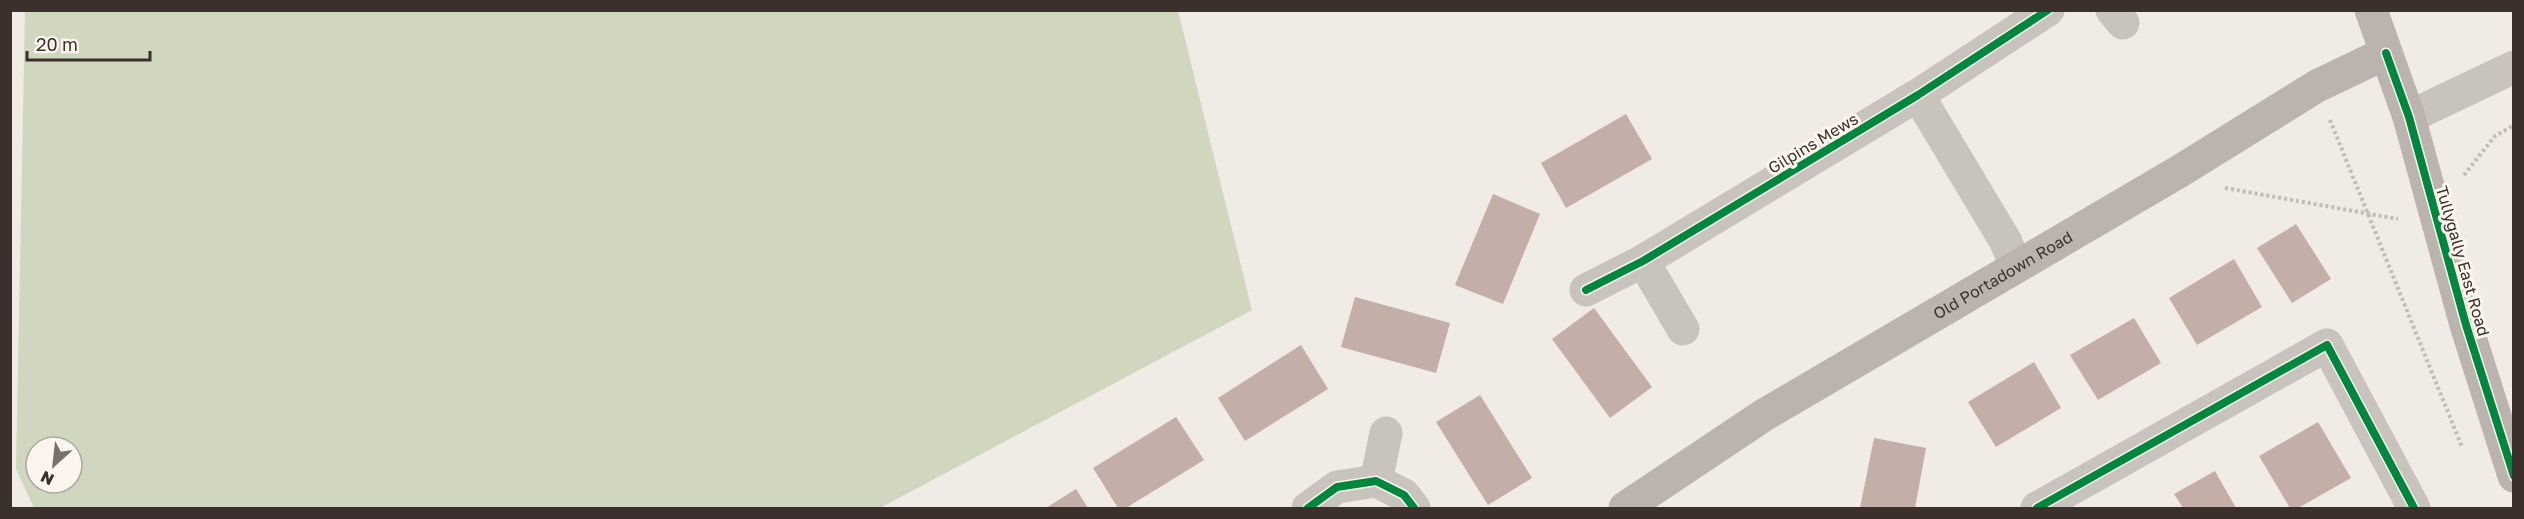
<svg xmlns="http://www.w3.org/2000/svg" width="2524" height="519" font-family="'Golos Text',sans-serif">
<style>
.green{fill:#d1d6bf;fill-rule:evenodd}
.building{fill:#c3afa7}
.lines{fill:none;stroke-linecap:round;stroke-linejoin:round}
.path{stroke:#c2bbb6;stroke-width:4;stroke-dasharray:3 3;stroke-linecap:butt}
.street{stroke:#c9c3be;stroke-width:33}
.secondary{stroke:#bab3ae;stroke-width:33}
.cycleway-casing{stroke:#fbf5ee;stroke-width:11}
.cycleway{stroke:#00873e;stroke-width:8}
.labels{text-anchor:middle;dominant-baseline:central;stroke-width:6;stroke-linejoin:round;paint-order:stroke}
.street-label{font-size:16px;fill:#3b302b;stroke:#fbf5ee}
</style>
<rect width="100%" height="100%" fill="#f0ebe5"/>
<path class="green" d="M25 11H1178L1252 310 880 508H34L16 469ZM36 447H72V483H36Z"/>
<path class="building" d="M1626 114 1652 159 1566 208 1541 163Z
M1493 194 1540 214 1503 304 1455 285Z
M2296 224 2331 279 2292 303 2257 248Z
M2234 259 2262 307 2197 345 2169 298Z
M1355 297 1450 323 1436 373 1341 347Z
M1594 308 1652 387 1610 418 1552 339Z
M2134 318 2161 363 2098 400 2070 355Z
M1301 345 1328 389 1245 441 1218 398Z
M2034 362 2061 408 1996 447 1968 402Z
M1480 395 1532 478 1488 505 1436 422Z
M1176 417 1204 460 1126 508H1118L1093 468Z
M2318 422 2351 478 2298 508H2290L2259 456Z
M1874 438 1926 448 1915 508H1860Z
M2215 471 2236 508H2183L2174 494Z
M1076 489 1088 508H1046Z"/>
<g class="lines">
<path class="path" d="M2330 120 2462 447
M2464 175 2495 136 2514 125
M2225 188 2398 219"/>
<path class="street" d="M2112 10 2123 23
M1918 95 2006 242 2016 267
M2409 117 2514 67
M1643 261 1683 329
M1586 290 1643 261 1918 95 2048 10
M1376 481 1386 433
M1308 508 1337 487 1376 481 1404 495 1414 508
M2037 508 2327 345 2414 508"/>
<g class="secondary">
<path d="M2371 10 2409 117 2466 325 2514 476"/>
<path id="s1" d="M1625 508 1764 415 2180 171 2317 86 2386 53"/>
</g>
<g class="cycleway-casing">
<path id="cycleway" d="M2386 53 2409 117 2466 325 2514 476
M1586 290 1643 261 1918 95 2048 10
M1308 508 1337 487 1376 481 1404 495 1414 508
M2037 508 2327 345 2414 508"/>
</g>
<use href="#cycleway" class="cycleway"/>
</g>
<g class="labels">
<g class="street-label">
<text transform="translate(1813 143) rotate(-31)">Gilpins Mews</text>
<text transform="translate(2463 261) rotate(74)">Tullygally East Road</text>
<text stroke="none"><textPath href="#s1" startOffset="444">Old Portadown Road</textPath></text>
</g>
</g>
<rect width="2524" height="519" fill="none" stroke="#3b302b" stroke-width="24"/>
<g transform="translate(54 465) rotate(207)"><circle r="28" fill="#fbf5ee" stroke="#aea6a0" stroke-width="1.5"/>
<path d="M0-4.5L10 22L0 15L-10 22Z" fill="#7a716c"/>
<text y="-9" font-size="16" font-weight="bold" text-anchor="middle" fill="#3b302b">N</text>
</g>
<path d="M27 51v9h123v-9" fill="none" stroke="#3b302b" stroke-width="3"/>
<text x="36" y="51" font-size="18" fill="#3b302b" stroke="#fbf5ee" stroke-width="4.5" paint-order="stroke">20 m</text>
</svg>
